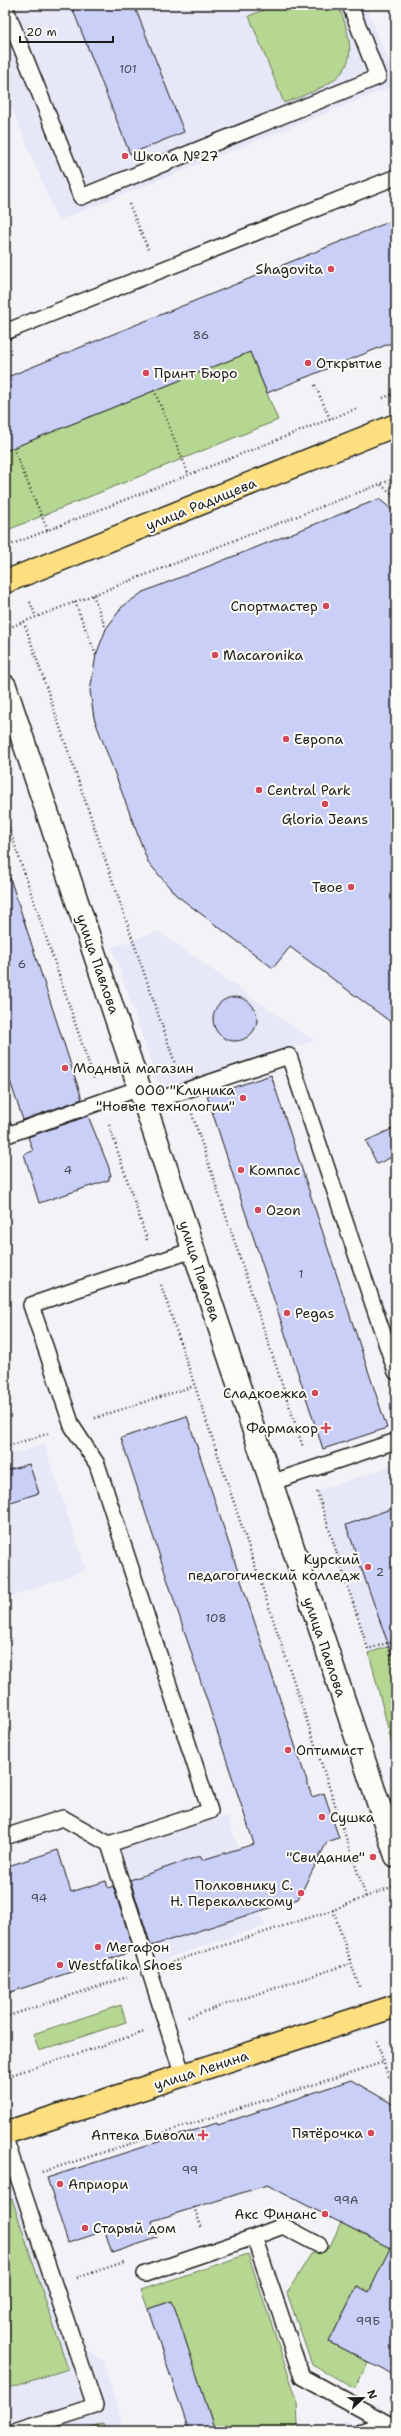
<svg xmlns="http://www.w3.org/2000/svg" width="401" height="2436" font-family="'Shantell Sans',sans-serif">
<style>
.built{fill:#e7e8f7}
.green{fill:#b5d791;stroke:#687a56}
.building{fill:#cacff7;stroke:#1c1c1c}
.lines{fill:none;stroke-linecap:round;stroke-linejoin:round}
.lane-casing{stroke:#1c1c1c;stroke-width:18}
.secondary-casing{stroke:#1c1c1c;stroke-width:25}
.primary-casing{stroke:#1c1c1c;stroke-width:25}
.path{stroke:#1c1c1c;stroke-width:2.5;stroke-dasharray:1 3;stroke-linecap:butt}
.lane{stroke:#fdfcf7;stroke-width:15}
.secondary{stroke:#fdfcf7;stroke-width:22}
.primary{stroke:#fedf80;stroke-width:22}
.poi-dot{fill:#d1495b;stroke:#fdfcf7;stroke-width:1.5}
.labels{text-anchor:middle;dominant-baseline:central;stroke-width:4;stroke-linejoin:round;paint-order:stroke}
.number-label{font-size:12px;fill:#484953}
.poi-label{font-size:14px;fill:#1c1c1c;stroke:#fdfcf7;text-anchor:start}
.street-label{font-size:14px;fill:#1c1c1c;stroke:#fdfcf7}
</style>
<rect width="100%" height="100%" fill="#f3f3f7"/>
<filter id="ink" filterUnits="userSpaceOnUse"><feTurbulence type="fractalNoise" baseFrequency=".025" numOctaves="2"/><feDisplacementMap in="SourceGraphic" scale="8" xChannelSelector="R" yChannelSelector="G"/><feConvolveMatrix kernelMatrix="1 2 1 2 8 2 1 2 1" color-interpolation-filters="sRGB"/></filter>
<g filter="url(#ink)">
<path class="built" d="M5 5H366L396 78V85L58 221 5 92Z
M158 931 314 1041 160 1090 112 947Z
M44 1444 86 1570 5 1599V1457Z
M396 1464V1644L369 1653 316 1491Z
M213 1816 228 1817 265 1926 151 1964 116 1846Z
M21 2158 84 2349 103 2360 125 2431H5V2163Z
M347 2421 368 2431H319Z"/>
<path class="green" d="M275 5H338C366 71 342 81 284 103L249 16Z
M250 352 278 420 5 531V451Z
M396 1644V1760L369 1653Z
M121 2005 126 2022 39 2051 33 2034Z
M12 2199 68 2369 5 2389V2201Z
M341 2223 390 2248 383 2299 357 2286 329 2342 368 2362 355 2389 312 2365 287 2293 311 2254 329 2248Z
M248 2254 297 2400 298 2426 282 2431H215L172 2301 148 2309 141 2290Z
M103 2423 105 2431H79Z"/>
<path class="building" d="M71 5H134L184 132 130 154Z
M396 219V341L267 393 250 352 5 451V378Z
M379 499 396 513V1026L290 947 273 968 176 895 148 862 94 718 90 691 96 655 106 629 122 607 143 592Z
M10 878 82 1099 23 1120 5 1066V879Z
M213 1019a22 22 0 1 1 44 0a22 22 0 1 1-44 0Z
M271 1075 387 1428 323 1449 207 1096Z
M88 1116 108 1165 111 1176H109V1180L39 1203 24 1154 33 1151 28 1137Z
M396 1127V1155L377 1164 366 1141Z
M187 1416 312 1797 324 1793 339 1838 327 1842 298 1899 151 1946 130 1880 200 1856 202 1860 254 1844 121 1438Z
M29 1464 39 1493 5 1504V1471Z
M396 1507V1655H392L346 1525Z
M58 1850 71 1892 106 1881 108 1888 113 1886 134 1951 5 1994V1867Z
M351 2080 396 2106V2376L329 2342 357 2286 369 2292 390 2248 267 2185 152 2221 157 2238 112 2253 105 2231 68 2243 47 2178 217 2123 218 2125Z
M172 2301 177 2314 215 2431H189L148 2309Z"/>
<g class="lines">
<g class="lane-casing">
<path id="lane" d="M5 7 81 197 378 77 350 5
M5 332 396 177
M145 1104 289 1056 396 1372
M5 1129 7 1135 140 1088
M270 1483 396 1441
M5 1837 63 1818 109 1844 210 1811 97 1464 72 1426 31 1305 193 1250
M109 1844 183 2076
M5 2138 95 2406 17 2431
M254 2237 283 2226 319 2245
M145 2274 254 2237 302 2377 396 2428
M362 2431 385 2423"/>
</g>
<g class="secondary-casing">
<path id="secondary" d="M5 686 396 1856"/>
</g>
<g class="primary-casing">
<path id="primary" d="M5 582 396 425
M5 2133 396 2006"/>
</g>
<path class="path" d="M129 204 148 249
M315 385 330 419
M154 390 189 475
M383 398 396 393
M13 448 48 531
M381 485 396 497
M5 547 358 408
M93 595 106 629
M30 602 36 617
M75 602 96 655
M24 622 177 1069
M5 629 396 478
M5 816 94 1079
M192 1114 303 1447
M109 1125 147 1240
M5 1278 10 1293
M161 1285 366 1897
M95 1418 194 1386
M5 1447 50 1433
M317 1492 368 1649 396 1640
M387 1643 396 1671
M333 1910 360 1989
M172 1962 333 1910 396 1885
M5 2017 127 1977
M188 2017 351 1963
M377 2041 388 2076 396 2080
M5 2077 144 2032
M42 2172 384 2062
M194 2207 202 2229
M77 2278 124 2262"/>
<use href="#lane" class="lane"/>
<use href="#secondary" class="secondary"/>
<use href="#primary" class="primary"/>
</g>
</g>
<g class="poi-dot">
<circle cx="125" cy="156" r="4"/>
<circle cx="331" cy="269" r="4"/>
<circle cx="308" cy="363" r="4"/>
<circle cx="146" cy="373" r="4"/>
<circle cx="326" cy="606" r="4"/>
<circle cx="215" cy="655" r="4"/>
<circle cx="286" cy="739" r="4"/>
<circle cx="259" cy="790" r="4"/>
<circle cx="325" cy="804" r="4"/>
<circle cx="351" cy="887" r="4"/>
<circle cx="65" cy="1068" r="4"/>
<circle cx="243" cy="1098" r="4"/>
<circle cx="241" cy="1170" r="4"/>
<circle cx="258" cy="1210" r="4"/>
<circle cx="287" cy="1313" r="4"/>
<circle cx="315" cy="1393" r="4"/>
<path d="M324 1422h4v4h4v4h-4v4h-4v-4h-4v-4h4z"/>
<circle cx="368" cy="1567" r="4"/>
<circle cx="288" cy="1750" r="4"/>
<circle cx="322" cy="1817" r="4"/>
<circle cx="373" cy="1857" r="4"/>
<circle cx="301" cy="1893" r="4"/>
<circle cx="98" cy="1947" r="4"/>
<circle cx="60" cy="1965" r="4"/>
<circle cx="371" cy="2133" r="4"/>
<path d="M201 2129h4v4h4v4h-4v4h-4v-4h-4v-4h4z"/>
<circle cx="60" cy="2184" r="4"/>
<circle cx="325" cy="2214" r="4"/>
<circle cx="85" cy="2228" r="4"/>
</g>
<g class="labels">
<g class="number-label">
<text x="128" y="69">101</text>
<text x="201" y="335">86</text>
<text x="22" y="964">6</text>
<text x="68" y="1170">4</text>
<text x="301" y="1274">1</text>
<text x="380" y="1572">2</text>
<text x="216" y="1618">108</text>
<text x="39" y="1898">94</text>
<text x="190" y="2170">99</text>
<text x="346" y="2200">99А</text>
<text x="368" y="2321">99Б</text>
</g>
<g class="poi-label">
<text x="133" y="156">Школа №27</text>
<text x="323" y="269" text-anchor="end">Shagovita</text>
<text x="316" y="363">Открытие</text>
<text x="154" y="373">Принт Бюро</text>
<text x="318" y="606" text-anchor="end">Спортмастер</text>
<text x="223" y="655">Macaronika</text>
<text x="294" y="739">Европа</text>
<text x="267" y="790">Central Park</text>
<text x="325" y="819" text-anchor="middle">Gloria Jeans</text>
<text x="343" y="887" text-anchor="end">Твое</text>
<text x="73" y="1068">Модный магазин</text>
<text x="235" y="1090" text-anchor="end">ООО "Клиника<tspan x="235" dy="16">"Новые технологии"</tspan></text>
<text x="249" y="1170">Компас</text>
<text x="266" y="1210">Ozon</text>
<text x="295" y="1313">Pegas</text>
<text x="307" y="1393" text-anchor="end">Сладкоежка</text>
<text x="318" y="1428" text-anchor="end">Фармакор</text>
<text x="360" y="1559" text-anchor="end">Курский<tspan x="360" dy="16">педагогический колледж</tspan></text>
<text x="296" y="1750">Оптимист</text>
<text x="330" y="1817">Сушка</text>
<text x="365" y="1857" text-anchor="end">"Свидание"</text>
<text x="293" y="1885" text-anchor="end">Полковнику С.<tspan x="293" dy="16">Н. Перекальскому</tspan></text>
<text x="106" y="1947">Мегафон</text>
<text x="68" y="1965">Westfalika Shoes</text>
<text x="363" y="2133" text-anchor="end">Пятёрочка</text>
<text x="195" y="2135" text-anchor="end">Аптека Биволи</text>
<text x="68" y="2184">Априори</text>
<text x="317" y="2214" text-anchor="end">Акс Финанс</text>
<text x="93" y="2228">Старый дом</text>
</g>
<g class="street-label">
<text transform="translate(201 504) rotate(-22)">улица Радищева</text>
<text transform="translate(98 964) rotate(71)">улица Павлова</text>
<text transform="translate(200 1271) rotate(72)">улица Павлова</text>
<text transform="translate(325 1647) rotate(71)">улица Павлова</text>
<text transform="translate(201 2070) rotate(-18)">улица Ленина</text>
</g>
</g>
<rect width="401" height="2436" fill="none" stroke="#fdfcf7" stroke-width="20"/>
<rect x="10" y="10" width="381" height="2416" fill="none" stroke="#1c1c1c" stroke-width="1.5" filter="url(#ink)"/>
<g transform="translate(363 2398) rotate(68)" stroke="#fdfcf7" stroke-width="3" paint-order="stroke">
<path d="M0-3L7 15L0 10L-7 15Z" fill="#1c1c1c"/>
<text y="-6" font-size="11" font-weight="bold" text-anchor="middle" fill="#1c1c1c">N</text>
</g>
<path d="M20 36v6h93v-6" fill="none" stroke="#1c1c1c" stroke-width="2"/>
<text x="26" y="36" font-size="12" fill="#1c1c1c" stroke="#fdfcf7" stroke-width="3" paint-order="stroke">20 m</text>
</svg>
